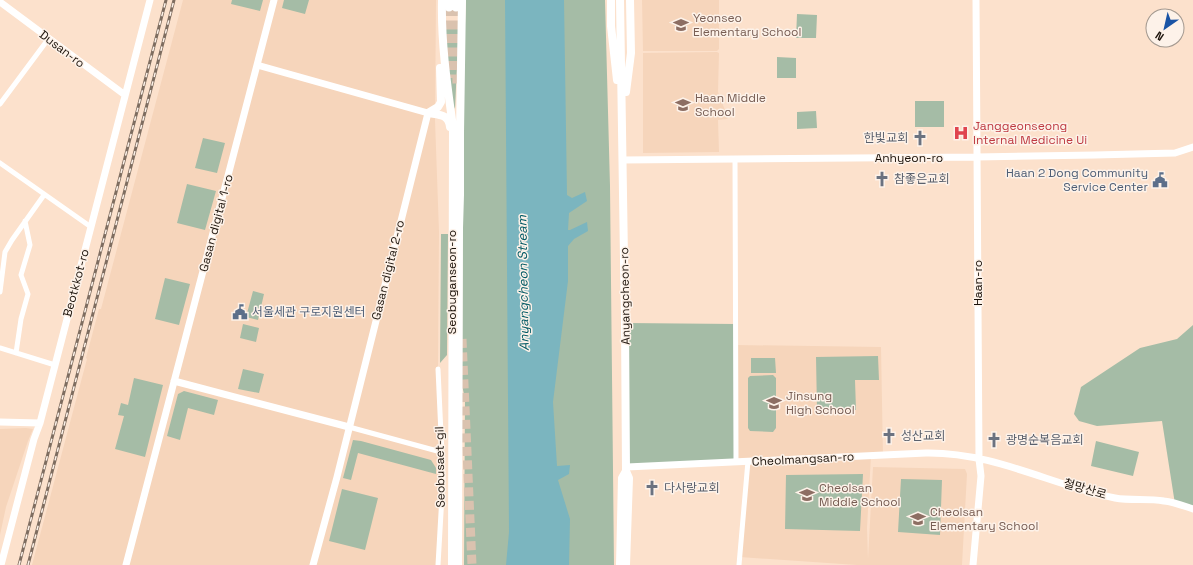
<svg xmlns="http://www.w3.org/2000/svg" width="1193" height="565" font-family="'Space Grotesk','Noto Sans KR',sans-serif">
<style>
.built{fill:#f6d5bb}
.green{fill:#a5bca6}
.water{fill:#7bb5bf}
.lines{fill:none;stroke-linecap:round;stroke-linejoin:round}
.highway-tunnel{stroke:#dac2af;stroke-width:9;stroke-dasharray:9 4.5;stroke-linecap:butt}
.street{stroke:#fff;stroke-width:5}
.secondary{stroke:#fff;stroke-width:7}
.primary{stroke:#fff;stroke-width:8}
.highway{stroke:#fff;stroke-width:9}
.rail-casing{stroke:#7e6d60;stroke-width:3}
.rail{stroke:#fdf2e9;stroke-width:1.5;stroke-dasharray:4.5;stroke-linecap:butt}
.labels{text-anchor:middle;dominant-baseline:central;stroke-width:3;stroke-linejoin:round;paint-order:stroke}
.education-label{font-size:12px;fill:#785e54;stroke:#fdf2e9;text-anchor:start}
.street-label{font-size:12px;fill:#1c130b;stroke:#fdf2e9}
.health-label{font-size:12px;fill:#be3a42;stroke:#fdf2e9;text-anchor:start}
.worship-label{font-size:12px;fill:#5b616d;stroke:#fdf2e9;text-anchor:start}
.service-label{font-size:12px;fill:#4e5e75;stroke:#fdf2e9;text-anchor:end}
.water-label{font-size:13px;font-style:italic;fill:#005964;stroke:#fdf2e9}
</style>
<rect width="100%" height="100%" fill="#fce1cc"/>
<path class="built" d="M183 0H436L435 120 439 232 438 369 441 510 438 565H32L87 359 86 358 99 309H101Z
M642 0H719V49L717 51H643Z
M717 52 719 53 718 92 728 118 727 119 718 120 719 152 643 153V53Z
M736 345 881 347 883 457 871 456 867 528 868 559 873 467 965 469 967 474 962 565H857L740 557 748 462H736Z
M26 428 33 429 28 441 6 507 0 535V429Z"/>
<path class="green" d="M232 0H263L260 11 231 4Z
M284 0H309L305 14 282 8Z
M466 0H605L610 186 614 565H464L465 399 462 385 463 73Z
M797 14 817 15 816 38H796Z
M444 22H459L455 109 452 103Z
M777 57 796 58V78H777Z
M915 101H944V127H915Z
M816 111 817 128 797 129V112Z
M203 138 225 143 217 173 195 168Z
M187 184 216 191 205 230 177 223Z
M441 234H448L447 355 440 363Z
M165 278 190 284 179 325 155 319Z
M253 291 264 294 258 320 246 317Z
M625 323 736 324V462L627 467Z
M243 324 259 328 256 342 240 338Z
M1193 325V509L1175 504 1162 421 1097 426 1079 421 1074 414 1081 387 1140 348 1177 339Z
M878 356 879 380H855L856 410H817L816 357Z
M751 358H775L776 373H751Z
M243 369 264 374 259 393 238 389Z
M773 375 776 378V428L773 432 750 431 748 428V378L750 376Z
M134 378 163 385 145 457 115 449 124 416 118 415 121 403 128 405Z
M184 391 218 400 214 415 188 408 180 440 167 436 178 394Z
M353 440 361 441 431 460 436 468V474L358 453 351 480 343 478Z
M1096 441 1139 452 1133 476 1091 466Z
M863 474 860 531 785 529 786 475Z
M901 479 942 480 940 535 898 532Z
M342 489 378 498 365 550 329 541Z"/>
<path class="water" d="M505 0H564L567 195 572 198 585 192 587 201 569 213 568 230H570L587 222 588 231 574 239 568 246V281L553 402 557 466 570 465 569 474 558 480 570 519 569 565H506L509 532Z"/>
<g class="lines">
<path class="highway-tunnel" d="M449 7V78
M456 7 457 84
M462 339 472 565"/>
<path class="street" d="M0 104 49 38
M735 159 736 462
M0 163 91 227
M0 292 5 252 12 240 44 195
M0 348 55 365
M16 353 21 319 28 294 21 275 30 245 25 221
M438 369 443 478 438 565
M349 427 441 452
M739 565 748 461"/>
<path class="secondary" d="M0 2 125 95
M257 65 428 113 337 477 313 565
M623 160 977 157 1095 155 1175 153 1193 147
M174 381 349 427
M0 422 40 423
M627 467 926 453C994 452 1051 485 1115 498 1131 501 1148 498 1164 501 1174 502 1184 506 1193 509
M1 565 34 439 40 423 150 0
M126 565 274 0
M973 565 981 476 979 459 976 0"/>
<path class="primary" d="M442 0C441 43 447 84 453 127L452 565
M611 0V26L617 80
M620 0 625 323 626 471 629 478 626 565
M626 92 631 53 630 0
M428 113C439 115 449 114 450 127
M428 113 438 107 441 102 440 68
M458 565 459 228 460 195V133L462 0
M620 565 622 478 626 471"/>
<path class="highway" d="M456 0V7
M449 7V0"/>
<g class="rail-casing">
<path id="rail" d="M19 565 166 0
M28 565 174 0"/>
</g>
<use href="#rail" class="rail"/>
</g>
<defs>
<g id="school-bare" transform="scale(1.2)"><path d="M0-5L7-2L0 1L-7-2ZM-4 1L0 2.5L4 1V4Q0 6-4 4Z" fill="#8d6e63" stroke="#fdf2e9" stroke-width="2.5" paint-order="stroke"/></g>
<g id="hospital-bare" transform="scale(1.2)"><path d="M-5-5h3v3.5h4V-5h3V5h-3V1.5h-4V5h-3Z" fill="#e0444e" stroke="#fdf2e9" stroke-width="2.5" paint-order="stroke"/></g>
<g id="church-bare" transform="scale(1.2)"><path d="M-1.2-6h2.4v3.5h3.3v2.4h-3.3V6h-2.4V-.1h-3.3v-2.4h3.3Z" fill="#6b7280" stroke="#fdf2e9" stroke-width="2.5" paint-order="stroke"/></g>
<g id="civic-bare" transform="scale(1.2)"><path d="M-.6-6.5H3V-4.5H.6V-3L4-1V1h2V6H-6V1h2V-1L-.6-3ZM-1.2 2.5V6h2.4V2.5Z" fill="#5c6f8a" stroke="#fdf2e9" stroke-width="2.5" paint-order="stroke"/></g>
</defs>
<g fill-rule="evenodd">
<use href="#school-bare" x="681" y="25"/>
<use href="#school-bare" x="683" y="105"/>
<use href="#hospital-bare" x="961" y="133"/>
<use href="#church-bare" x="920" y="138"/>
<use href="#church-bare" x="882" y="179"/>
<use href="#civic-bare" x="1160" y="180"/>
<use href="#civic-bare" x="240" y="312"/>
<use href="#school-bare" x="774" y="403"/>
<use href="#church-bare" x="889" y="436"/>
<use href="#church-bare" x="994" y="440"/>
<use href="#church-bare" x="652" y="488"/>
<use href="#school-bare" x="807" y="495"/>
<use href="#school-bare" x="918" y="519"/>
</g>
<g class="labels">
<g class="education-label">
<text x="693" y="18">Yeonseo<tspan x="693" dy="14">Elementary School</tspan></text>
<text x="695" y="98">Haan Middle<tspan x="695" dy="14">School</tspan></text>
<text x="786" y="396">Jinsung<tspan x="786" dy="14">High School</tspan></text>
<text x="819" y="488">Cheolsan<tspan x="819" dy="14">Middle School</tspan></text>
<text x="930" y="512">Cheolsan<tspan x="930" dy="14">Elementary School</tspan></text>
</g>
<g class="street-label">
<text transform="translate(62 49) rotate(37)">Dusan-ro</text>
<text x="909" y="158">Anhyeon-ro</text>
<text transform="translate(216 223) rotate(-75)">Gasan digital 1-ro</text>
<text transform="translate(388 270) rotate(-76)">Gasan digital 2-ro</text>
<text transform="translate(452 282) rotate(-90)">Seobuganseon-ro</text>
<text transform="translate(76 283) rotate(-75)">Beotkkot-ro</text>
<text transform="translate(978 283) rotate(-90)">Haan-ro</text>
<text transform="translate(625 296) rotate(-91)">Anyangcheon-ro</text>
<text transform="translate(803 459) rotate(-3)">Cheolmangsan-ro</text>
<text transform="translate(440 467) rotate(-91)">Seobusaet-gil</text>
<text transform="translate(1085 489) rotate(16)">철망산로</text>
</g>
<g class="health-label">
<text x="973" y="126">Janggeonseong<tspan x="973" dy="14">Internal Medicine Ui</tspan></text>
</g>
<g class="worship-label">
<text x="908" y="138" text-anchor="end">한빛교회</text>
<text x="894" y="179">참좋은교회</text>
<text x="901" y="436">성산교회</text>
<text x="1006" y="440">광명순복음교회</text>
<text x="664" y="488">다사랑교회</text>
</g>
<g class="service-label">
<text x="1148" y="173">Haan 2 Dong Community<tspan x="1148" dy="14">Service Center</tspan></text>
<text x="252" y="312" text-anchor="start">서울세관 구로지원센터</text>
</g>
<g class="water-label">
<text transform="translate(523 283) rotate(-91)">Anyangcheon Stream</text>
</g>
</g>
<g transform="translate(1165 28) rotate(214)"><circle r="19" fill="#fdf2e9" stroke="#a39990"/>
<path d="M0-3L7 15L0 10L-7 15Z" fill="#1a54a5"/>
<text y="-6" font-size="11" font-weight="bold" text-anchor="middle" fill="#1c130b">N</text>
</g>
</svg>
